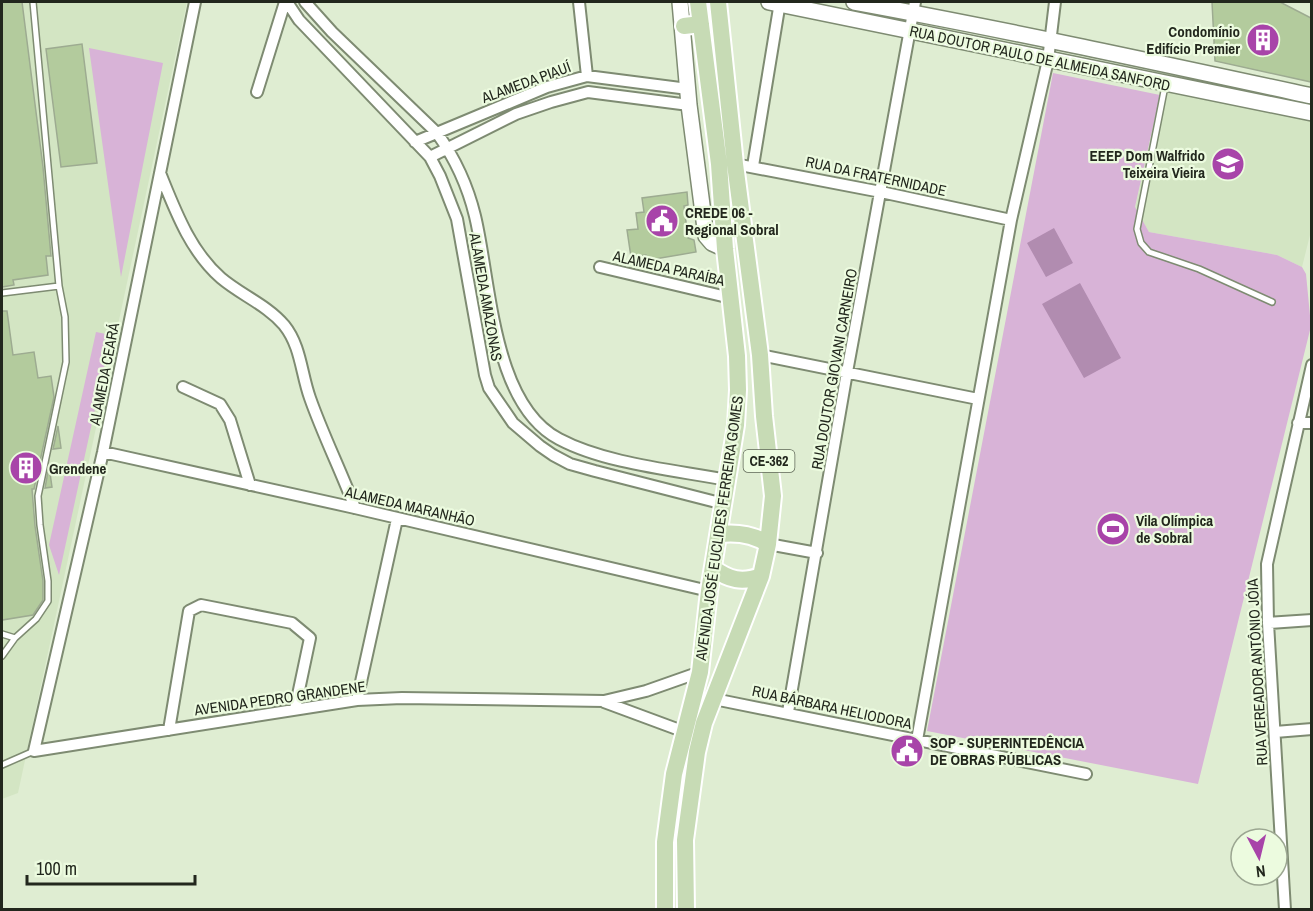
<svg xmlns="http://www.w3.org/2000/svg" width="1313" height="911" font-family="'Archivo Narrow',sans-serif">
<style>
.built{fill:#d3e5c3}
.green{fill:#d8b3d7}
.water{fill:#b18cb0}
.building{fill:#b3cb9d;stroke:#9dab91;stroke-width:1.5}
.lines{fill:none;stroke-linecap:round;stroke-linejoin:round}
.lane-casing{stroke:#7e8b72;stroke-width:8}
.street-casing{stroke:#7e8b72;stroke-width:14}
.secondary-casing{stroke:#7e8b72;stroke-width:18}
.primary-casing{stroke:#fff;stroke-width:20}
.lane{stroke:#fff;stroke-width:5}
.street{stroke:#fff;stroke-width:10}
.secondary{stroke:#fff;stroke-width:15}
.primary{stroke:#c7dbb5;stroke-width:16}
.labels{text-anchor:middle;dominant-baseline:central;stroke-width:4.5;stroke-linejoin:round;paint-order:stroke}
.shield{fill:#ecfbdf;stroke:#5f6757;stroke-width:1.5}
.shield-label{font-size:14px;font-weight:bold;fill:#22271d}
.poi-label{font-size:15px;font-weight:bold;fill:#22271d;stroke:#ecfbdf;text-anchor:start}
.street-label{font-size:15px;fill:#22271d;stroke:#ecfbdf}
</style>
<rect width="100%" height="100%" fill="#dfedd2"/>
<path class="built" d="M2 2H187L18 793 2 799Z
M1161 89 1311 120V231L1302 267 1277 255 1149 232 1135 208Z"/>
<path class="green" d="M89 48 163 63 121 277Z
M1053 73 1160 95 1135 207 1149 232 1277 255 1302 267 1306 274 1311 326 1198 784 927 731Z
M96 332 111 335 59 575 49 545Z"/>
<path class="water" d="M1054 228 1073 263 1046 277 1027 243Z
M1080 283 1121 358 1084 378 1042 304Z"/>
<path class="building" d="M2 2H22L43 167 51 256H46L48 275 13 280 14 285 2 287Z
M1212 2H1280L1311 18V82L1215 61Z
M82 44 97 163 61 167 46 49Z
M687 192 688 205 684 206 688 238 694 240 696 252 649 260 646 255 631 257 627 230 638 229 636 213 644 212 642 198Z
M2 311H7L13 355 34 352 38 378 51 376 54 397 34 489H32L35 526 43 581V600L33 615 2 620Z
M58 426 61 448 53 449Z
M49 466 52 487 45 488Z"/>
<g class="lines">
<g class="lane-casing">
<path id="lane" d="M1165 86 1137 229 1141 243 1149 252 1199 269 1272 302
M2 293 59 286
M2 634 15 638
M2 656 15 638 36 619 48 601V581L40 525 38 496 66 362 65 317 59 286 33 2
M2 765 34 751"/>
</g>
<g class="street-casing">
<path id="street" d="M195 2 103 452 34 751 357 700 402 698 604 701 646 691 700 672
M287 2 299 20 430 157 440 176 457 219 485 375 489 388 513 423 540 446 553 455 570 464 595 471 724 504
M305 2 332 32 437 133C454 157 468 187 475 216 491 282 492 404 559 439 606 464 675 470 727 480
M579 2 587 76
M257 92 285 2
M415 142 547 87 587 76 688 89
M430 157 516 114 551 102 588 92 689 105
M735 164 881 192 1011 220
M753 166 780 2
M160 173C175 210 190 251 221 278 241 295 267 305 284 325 301 346 301 373 310 398 323 435 341 471 355 508
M600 267 731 298
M760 355 978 399
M183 387 220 404 230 420 250 485
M1298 423H1312
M103 452 355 508 709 591
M768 544 817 553
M1268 623 1312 620
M714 699 1086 774
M357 700 397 519
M604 702 685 732
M788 712 847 372 915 2
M169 730 189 611 201 605 292 623 310 638 295 709
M1275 732 1312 729
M917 740 1011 220 1048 60 1055 2
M1285 910 1268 623 1267 564 1312 365"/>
</g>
<g class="secondary-casing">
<path id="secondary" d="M680 2 689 105 706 236 712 243 725 249
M769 2 1312 113
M854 2C1007 30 1159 63 1312 96"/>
</g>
<g class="primary-casing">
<path id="primary" d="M684 26 701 24
M720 534C738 532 753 534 768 544
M713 568C729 580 742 583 761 576
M665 910V842L674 774 700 672 709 591 736 425 738 390 737 356 725 249 719 164 698 2
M686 910 685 840 697 752 704 723 761 576 768 544 773 496 764 416 760 355 735 164 718 2"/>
</g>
<use href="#lane" class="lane"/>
<use href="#street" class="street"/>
<use href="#secondary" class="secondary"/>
<use href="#primary" class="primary"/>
</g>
<defs>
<g id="building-disc" transform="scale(1.725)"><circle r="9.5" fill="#a844a9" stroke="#ecfbdf"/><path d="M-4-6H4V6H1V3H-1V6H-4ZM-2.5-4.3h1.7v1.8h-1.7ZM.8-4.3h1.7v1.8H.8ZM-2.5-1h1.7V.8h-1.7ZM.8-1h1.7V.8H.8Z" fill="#fff"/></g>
<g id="school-disc" transform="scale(1.725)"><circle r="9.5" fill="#a844a9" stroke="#ecfbdf"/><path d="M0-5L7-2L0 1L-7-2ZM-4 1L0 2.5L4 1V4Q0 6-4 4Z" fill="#fff"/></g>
<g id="civic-disc" transform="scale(1.725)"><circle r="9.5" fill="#a844a9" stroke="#ecfbdf"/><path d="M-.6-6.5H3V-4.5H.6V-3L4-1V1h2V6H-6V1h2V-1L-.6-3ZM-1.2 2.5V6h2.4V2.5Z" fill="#fff"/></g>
<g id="stadium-disc" transform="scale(1.725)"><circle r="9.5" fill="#a844a9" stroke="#ecfbdf"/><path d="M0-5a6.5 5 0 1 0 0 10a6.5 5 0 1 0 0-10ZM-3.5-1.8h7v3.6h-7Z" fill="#fff"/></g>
</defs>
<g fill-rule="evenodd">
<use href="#building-disc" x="1263" y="40"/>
<use href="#school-disc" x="1228" y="164"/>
<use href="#civic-disc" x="662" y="221"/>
<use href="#building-disc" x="26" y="468"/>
<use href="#stadium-disc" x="1113" y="529"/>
<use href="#civic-disc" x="907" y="751"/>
</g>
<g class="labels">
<rect class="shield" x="743.5" y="450" width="51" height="22" rx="4.5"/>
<g class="shield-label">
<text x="769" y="461">CE-362</text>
</g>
<g class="poi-label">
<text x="1240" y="31" text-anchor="end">Condomínio<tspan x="1240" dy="17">Edifício Premier</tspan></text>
<text x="1205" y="155" text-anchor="end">EEEP Dom Walfrido<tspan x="1205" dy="17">Teixeira Vieira</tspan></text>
<text x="685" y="212">CREDE 06 -<tspan x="685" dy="17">Regional Sobral</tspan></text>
<text x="49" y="468">Grendene</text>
<text x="1136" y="520">Vila Olímpica<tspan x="1136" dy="17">de Sobral</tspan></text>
<text x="930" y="742">SOP - SUPERINTEDÊNCIA<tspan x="930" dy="17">DE OBRAS PÚBLICAS</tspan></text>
</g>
<g class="street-label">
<text transform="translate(1040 58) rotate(12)">RUA DOUTOR PAULO DE ALMEIDA SANFORD</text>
<text transform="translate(526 82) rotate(-20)">ALAMEDA PIAUÍ</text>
<text transform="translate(876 176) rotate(12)">RUA DA FRATERNIDADE</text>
<text transform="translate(669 268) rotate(13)">ALAMEDA PARAÍBA</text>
<text transform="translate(486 297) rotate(80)">ALAMEDA AMAZONAS</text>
<text transform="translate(834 369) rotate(-80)">RUA DOUTOR GIOVANI CARNEIRO</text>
<text transform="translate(104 374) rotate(-79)">ALAMEDA CEARÁ</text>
<text transform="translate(410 506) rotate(13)">ALAMEDA MARANHÃO</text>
<text transform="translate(719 528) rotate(-82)">AVENIDA JOSÉ EUCLIDES FERREIRA GOMES</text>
<text transform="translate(1257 672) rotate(-93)">RUA VEREADOR ANTÔNIO JÓIA</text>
<text transform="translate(280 698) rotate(-8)">AVENIDA PEDRO GRANDENE</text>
<text transform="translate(832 707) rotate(12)">RUA BÁRBARA HELIODORA</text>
</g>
</g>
<rect width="1313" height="911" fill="none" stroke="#22271d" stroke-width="6"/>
<g transform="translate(1259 857) rotate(173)"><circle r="28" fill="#ecfbdf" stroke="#9ba691" stroke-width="1.5"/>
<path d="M0-4.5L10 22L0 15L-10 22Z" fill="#a844a9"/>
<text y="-9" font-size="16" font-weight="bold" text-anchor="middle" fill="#22271d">N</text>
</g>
<path d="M27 875v9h168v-9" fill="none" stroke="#22271d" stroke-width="3"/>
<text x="36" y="875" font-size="18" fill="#22271d" stroke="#ecfbdf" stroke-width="4.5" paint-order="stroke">100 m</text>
</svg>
